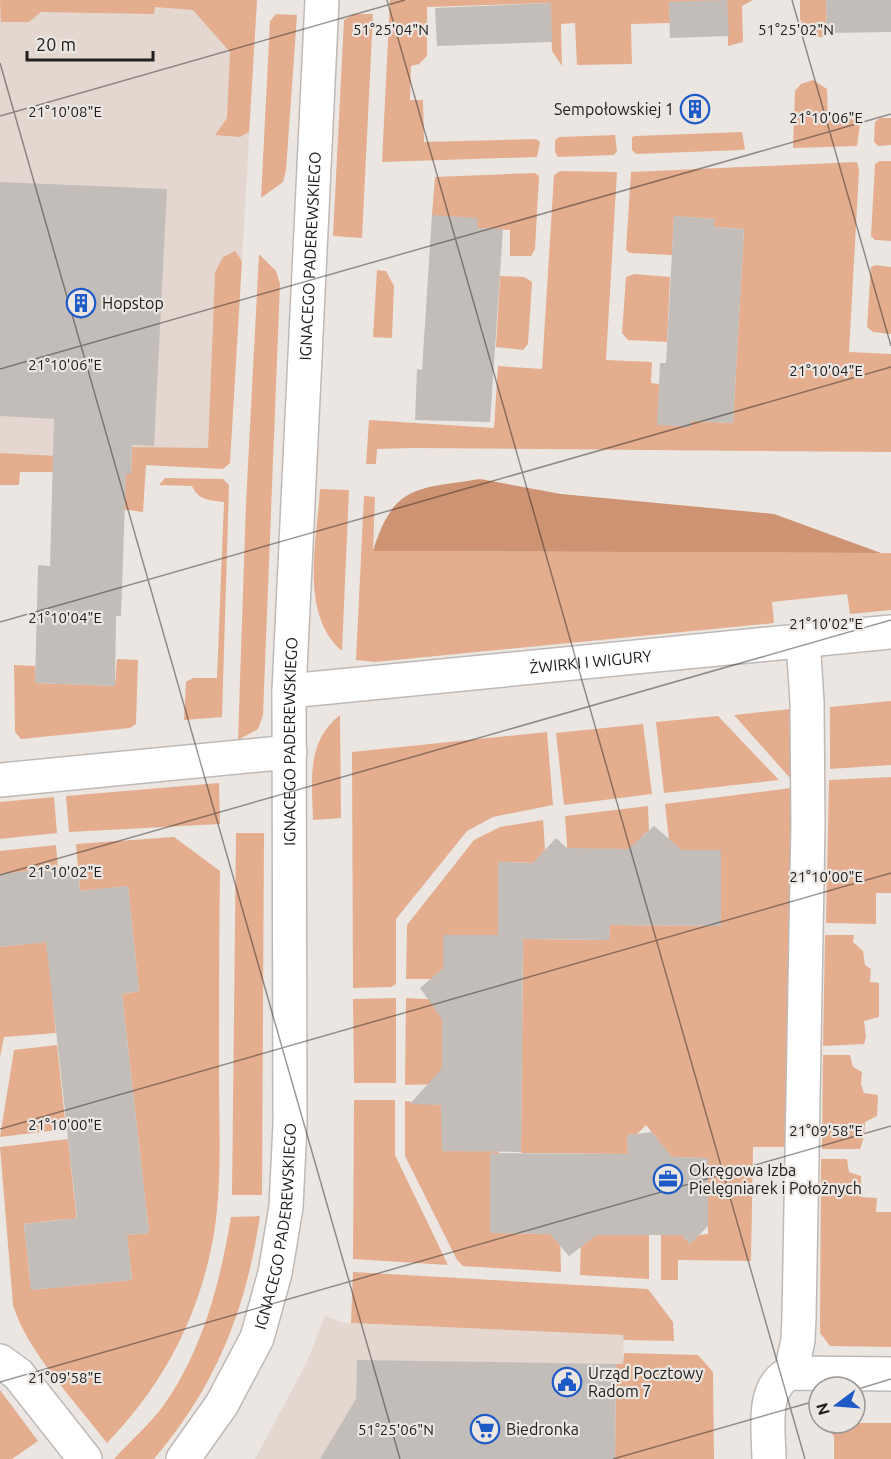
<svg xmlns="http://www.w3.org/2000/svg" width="891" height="1459" font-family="Ubuntu,sans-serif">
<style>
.built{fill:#e4d7d0}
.green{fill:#e4ad8e}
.forest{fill:#ce9372}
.building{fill:#c3bdba}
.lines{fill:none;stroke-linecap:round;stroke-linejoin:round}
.minor-casing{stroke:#bfb9b6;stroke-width:36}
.minor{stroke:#fff;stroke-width:33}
.ticks{fill:none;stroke:#22201f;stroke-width:1.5;stroke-opacity:0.45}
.labels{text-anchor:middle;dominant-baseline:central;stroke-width:4.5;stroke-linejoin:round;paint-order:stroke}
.poi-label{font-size:16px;fill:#22201f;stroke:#ebe6e2;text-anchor:start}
.street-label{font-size:16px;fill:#22201f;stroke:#ebe6e2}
.ticks-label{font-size:15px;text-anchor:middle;fill:#22201f;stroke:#ebe6e2;stroke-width:4.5;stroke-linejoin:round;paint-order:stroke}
</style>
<rect width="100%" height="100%" fill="#ebe6e2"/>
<path class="built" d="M0 0H257L242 261 235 251 215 272 208 448H132V458L0 453Z
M325 1316 344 1323 624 1335 623 1364H616L615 1459H255L306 1364Z"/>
<path class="green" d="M0 0H257L249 132 240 137 215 135 227 118 230 52 193 10 155 7 154 14 41 12 29 22H1Z
M390 0H753L742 6 743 42 728 46 727 1 669 2 670 23 631 24 632 64 577 65 575 23 561 24 562 66 552 51 550 3 427 7V56L419 64 411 66 410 100H423L424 142 536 139 540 142 537 157 382 162Z
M800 0H826L827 37H819L805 31 800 19Z
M276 14 297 15 286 170 283 182 261 198 270 21Z
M354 14H373L362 238 333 236 344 20Z
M813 80 827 89 828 120 857 119 860 123 857 146 793 148 795 91 801 84Z
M880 118H891V145L878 146 874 142 875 122Z
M742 132 745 149 742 150 636 154 632 150V137L635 136Z
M615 135 617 151 614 155 558 157 555 152V140L559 137Z
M880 161H891V241L875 240 871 236 875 164Z
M857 162 859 171 849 352 891 354V452L413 448 377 449 376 464H366L369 420 494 428 498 366 542 369 554 175 560 171 617 172 606 360 652 362 651 383 659 384 691 421 733 423 744 229 714 227V219L674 216 672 255 630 253 626 250 631 172Z
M535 173 539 176 535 249 531 256H510V230L477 228 432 215 435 177Z
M235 251 242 261 230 463 223 469 146 465 143 512 120 509 122 474H131L132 447 208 448 215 272 223 257Z
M259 254 276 271 280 284 263 715 258 729 238 740 246 503Z
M876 265 891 267V334L873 332 867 327 871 267Z
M377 270 386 271 394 286 392 338 373 337Z
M634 274 670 277 667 342 628 340 622 333 626 277Z
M500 276 524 277 532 282 528 344 523 350 496 347Z
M0 453 82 457 53 472H20L19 485H0Z
M165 478 223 479 229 485 222 717 184 720 186 682 193 678H217L224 502C210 500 199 501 192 486L159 485Z
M320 489 349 490 342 651C299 614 317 541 320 489Z
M364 496 375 497 373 551 891 553V610L850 614 847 594 772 602 774 623 375 662 356 660Z
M117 659 138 660 136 724 130 728 21 739 15 732 14 665 35 666V683L115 686Z
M891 701V765L830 769V707Z
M791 709 790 778 734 715Z
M340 715 341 818 313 820C312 780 306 742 340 715Z
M718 716 779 780 664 793 656 722Z
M643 724 652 794 564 805 556 733Z
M547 732 553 805 493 817 467 831 396 919V984L391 987 353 988 352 752Z
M891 777V893H876V924L826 923 829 780Z
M219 783 220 824 69 832 66 796Z
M791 788 788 1147H753L751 1261 678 1260V1280H661V1234L682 1235 690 1244 699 1235 708 1234V1158L659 1157V1141L646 1125 637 1134 627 1135 628 1154 521 1153 523 939 609 940 610 925 720 926 721 850H670L665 804Z
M54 797 57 833 0 839V802Z
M648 806 649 830 642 836V849H606L568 862 565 816Z
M543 820 546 863 498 862V935L443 979H406L407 925 474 840 500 827Z
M236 833H264L262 1195H232Z
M174 837 220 871C219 940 219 1008 219 1077 219 1133 223 1194 211 1249 195 1325 160 1388 107 1443 78 1405 26 1350 13 1305L0 1147 68 1139 77 1222 65 1219 24 1224 31 1290 132 1280 127 1235 149 1233 122 994 139 991 128 886 80 891 76 844Z
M56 845 58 868 0 874V851Z
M825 935H854L853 942 863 951 865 965 871 969 870 982 879 983V1017L864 1021 866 1037 864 1044 823 1046Z
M55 941 68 993 52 995 56 1033 4 1037 0 1057V947Z
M396 998V1083H354L353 999Z
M406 998 442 1000V1084L405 1085Z
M57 1045 66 1129 0 1137 14 1050Z
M823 1055H850L853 1067 862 1072 861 1084 864 1093 878 1095 877 1116 865 1122 864 1137 860 1149H822Z
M354 1100H395V1155L448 1265 353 1259Z
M405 1101 441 1105 499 1152V1184L490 1185V1233L560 1234 561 1272 463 1266 457 1260 405 1156Z
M821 1159H847L849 1172 861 1176V1197L877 1198 876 1212H891V1347L830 1346 820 1333Z
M260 1216C246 1310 216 1386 154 1459H114C130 1441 150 1424 164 1405 203 1349 220 1283 231 1217Z
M581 1234H649V1279L580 1275Z
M353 1272 648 1289 673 1322 674 1341 624 1340 623 1335 351 1323Z
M624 1353 698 1355 713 1372 714 1459H615L616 1364H623Z
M0 1390 38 1441 12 1459H0Z
M827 1423H891V1459H834V1437Z"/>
<path class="forest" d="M480 479 561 494 774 514 881 553 373 551C394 483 418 489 480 479Z"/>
<path class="building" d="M727 0 729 36 670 38 669 2Z
M826 0H891V32L827 33Z
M551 3 552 42 437 46 435 8Z
M0 182 167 189 154 446 132 445 131 474H126L121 616H116L115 686 35 683 38 565 50 566 54 419 0 416Z
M432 215 478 218 477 228 503 229 490 422 415 420 417 369 422 370Z
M674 216 715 219 714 227 744 229 733 423 691 421V427L657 425 660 363H666Z
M654 826 682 850H721V926L610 925 609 940 523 939 521 1152 442 1151 441 1105 410 1104 442 1068V1019L420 988 443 968V935H498V862L533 863 556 838 567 848 628 849Z
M77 866 80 891 128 886 139 991 122 994 149 1233 127 1235 132 1280 31 1290 24 1224 77 1218 46 942 0 947V874Z
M652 1132 672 1157 708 1158V1226L690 1244 682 1235H597L569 1256 550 1234 490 1233V1153L628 1154 627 1135Z
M357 1360 616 1364 615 1459H320L356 1399Z"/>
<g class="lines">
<g class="minor-casing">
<g id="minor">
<path id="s1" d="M289 691 891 632"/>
<path d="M0 780 290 752"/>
<path d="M0 1361 18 1374 85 1459"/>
<path d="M791 1373 798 1340 799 1317 808 825 807 702 803 640"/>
<path id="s2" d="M183 1459 222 1404 257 1338 275 1273 286 1207 290 1124 289 691 322 0"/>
<path d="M769 1459C769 1432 760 1385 791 1373L891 1374"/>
</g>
</g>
<use href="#minor" class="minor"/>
</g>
<path class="ticks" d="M387 0 805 1459M792 0 891 346M0 63 400 1459M0 116 405 0M0 369 891 114M0 622 891 367M0 875 891 620M0 1129 891 873M0 1382 891 1126M855 1390 891 1379M613 1459 819 1400"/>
<defs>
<g id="building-ring" transform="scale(1.5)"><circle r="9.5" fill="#ebe6e2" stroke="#1e5bc7" stroke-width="1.5"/><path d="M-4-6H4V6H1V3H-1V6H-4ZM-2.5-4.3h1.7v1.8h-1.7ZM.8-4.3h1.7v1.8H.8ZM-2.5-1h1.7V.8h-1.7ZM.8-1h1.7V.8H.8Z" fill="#1e5bc7"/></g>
<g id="office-ring" transform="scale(1.5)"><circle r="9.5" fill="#ebe6e2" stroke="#1e5bc7" stroke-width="1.5"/><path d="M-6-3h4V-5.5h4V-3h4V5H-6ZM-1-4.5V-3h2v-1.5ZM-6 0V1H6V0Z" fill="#1e5bc7"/></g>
<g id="civic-ring" transform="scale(1.5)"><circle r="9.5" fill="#ebe6e2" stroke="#1e5bc7" stroke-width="1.5"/><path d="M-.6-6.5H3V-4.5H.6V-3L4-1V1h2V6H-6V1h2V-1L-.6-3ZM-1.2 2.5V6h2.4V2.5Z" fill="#1e5bc7"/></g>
<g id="supermarket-ring" transform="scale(1.5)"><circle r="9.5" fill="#ebe6e2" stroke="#1e5bc7" stroke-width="1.5"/><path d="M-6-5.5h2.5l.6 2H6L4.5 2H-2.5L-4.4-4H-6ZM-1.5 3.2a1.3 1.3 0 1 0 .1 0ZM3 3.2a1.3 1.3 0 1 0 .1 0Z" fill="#1e5bc7"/></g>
</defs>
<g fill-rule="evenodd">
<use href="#building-ring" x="695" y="109"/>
<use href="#building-ring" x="81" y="303"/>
<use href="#office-ring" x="668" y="1179"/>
<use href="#civic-ring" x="567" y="1382"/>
<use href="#supermarket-ring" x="485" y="1429"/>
</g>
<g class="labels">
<g class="poi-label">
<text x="674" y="109" text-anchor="end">Sempołowskiej 1</text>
<text x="102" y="303">Hopstop</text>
<text x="689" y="1170">Okręgowa Izba<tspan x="689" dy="18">Pielęgniarek i Położnych</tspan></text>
<text x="588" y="1373">Urząd Pocztowy<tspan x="588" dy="18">Radom 7</tspan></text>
<text x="506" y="1429">Biedronka</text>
</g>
<g class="street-label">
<text stroke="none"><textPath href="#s2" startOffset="1228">IGNACEGO PADEREWSKIEGO</textPath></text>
<text stroke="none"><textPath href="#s1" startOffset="303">ŻWIRKI I WIGURY</textPath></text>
<text stroke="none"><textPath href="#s2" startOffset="742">IGNACEGO PADEREWSKIEGO</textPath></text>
<text stroke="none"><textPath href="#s2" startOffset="256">IGNACEGO PADEREWSKIEGO</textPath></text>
</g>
</g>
<g class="ticks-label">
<text x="391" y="35">51°25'04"N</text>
<text x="796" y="35">51°25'02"N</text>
<text x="65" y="117">21°10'08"E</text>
<text x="826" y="123">21°10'06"E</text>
<text x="65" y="370">21°10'06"E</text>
<text x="826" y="376">21°10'04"E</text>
<text x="65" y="623">21°10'04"E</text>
<text x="826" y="629">21°10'02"E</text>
<text x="65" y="877">21°10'02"E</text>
<text x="826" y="882">21°10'00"E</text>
<text x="65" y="1130">21°10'00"E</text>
<text x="826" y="1136">21°09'58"E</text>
<text x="65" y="1383">21°09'58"E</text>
<text x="396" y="1435">51°25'06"N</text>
</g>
<g transform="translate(837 1405) rotate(254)"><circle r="28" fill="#ebe6e2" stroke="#9b9794" stroke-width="1.5"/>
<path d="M0-4.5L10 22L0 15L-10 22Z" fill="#1e5bc7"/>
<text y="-9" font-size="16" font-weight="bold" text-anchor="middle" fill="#22201f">N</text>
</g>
<path d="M27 51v9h126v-9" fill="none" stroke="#22201f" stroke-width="3"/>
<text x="36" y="51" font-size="18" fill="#22201f" stroke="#ebe6e2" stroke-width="4.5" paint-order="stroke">20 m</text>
</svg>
